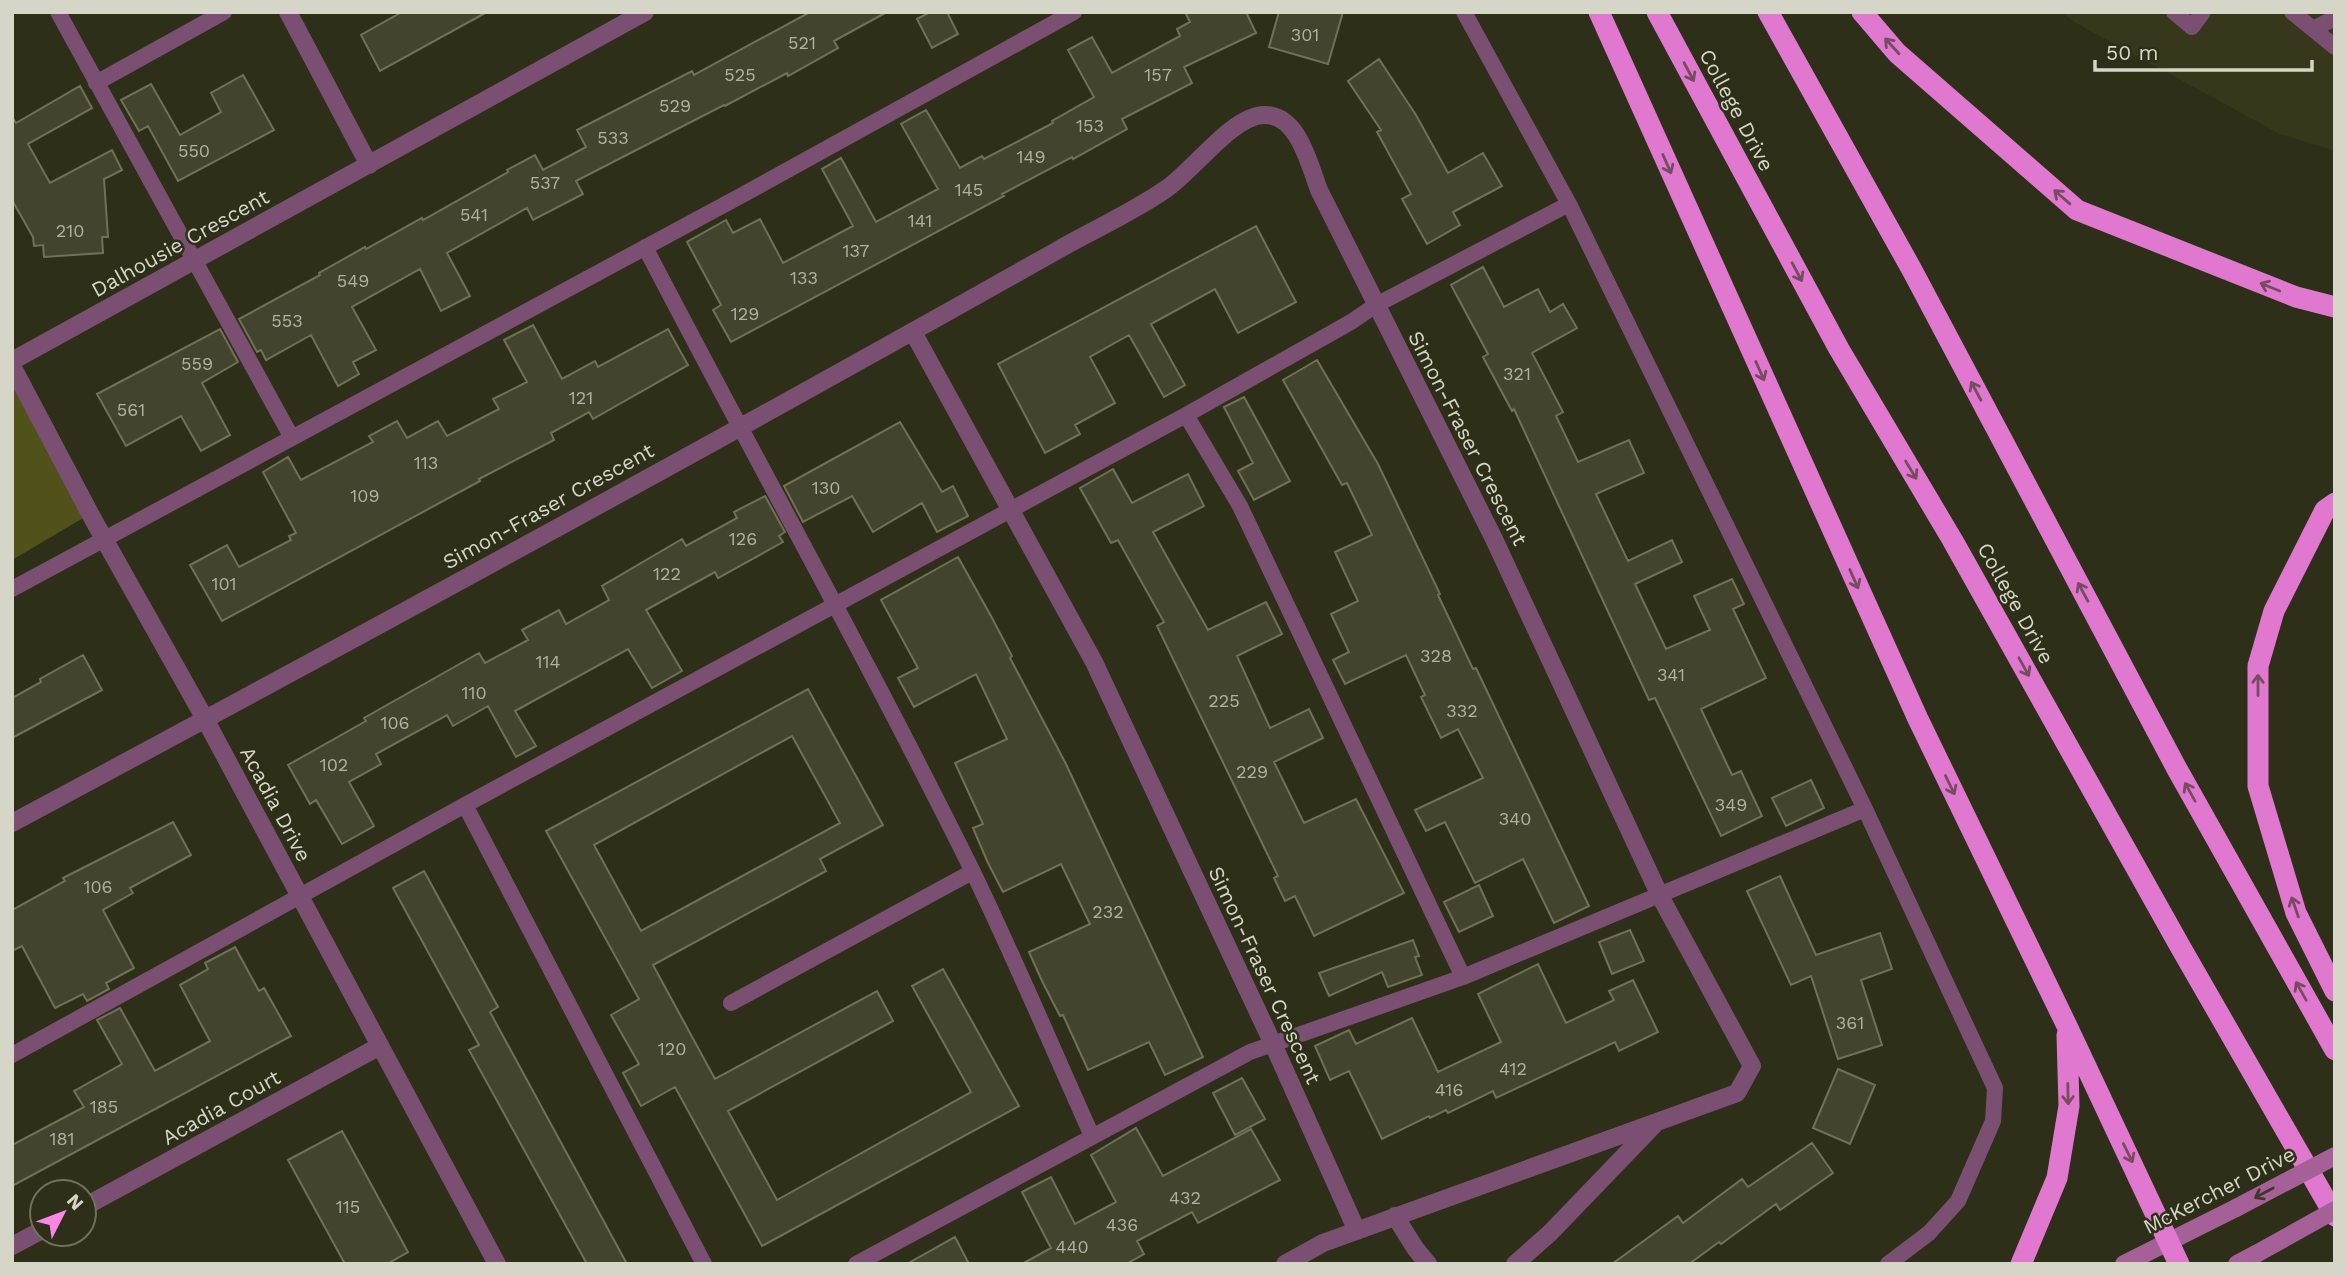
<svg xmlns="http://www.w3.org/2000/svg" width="2347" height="1276" font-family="'Work Sans',sans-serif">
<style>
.built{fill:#37381b}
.green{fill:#515219}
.building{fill:#43442d;stroke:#707158;stroke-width:2;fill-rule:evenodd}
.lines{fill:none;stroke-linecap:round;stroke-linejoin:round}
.service{stroke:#7a4f71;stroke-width:16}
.minor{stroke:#7a4f71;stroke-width:18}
.tertiary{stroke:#7a4f71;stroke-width:18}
.secondary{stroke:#a46097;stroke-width:18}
.motorway{stroke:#e178cf;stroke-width:21}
.secondary-bridge{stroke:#a46097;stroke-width:18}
.oneway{stroke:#764c61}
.oneway2{stroke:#40362b}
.labels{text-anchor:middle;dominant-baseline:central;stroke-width:5;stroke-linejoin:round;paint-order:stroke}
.number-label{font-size:18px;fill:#b0b2a1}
.street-label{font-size:21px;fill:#d5d6c8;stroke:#2e2f18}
</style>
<rect width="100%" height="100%" fill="#2e2f18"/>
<path class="built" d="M2061 12H2335V151L2280 134 2076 23Z"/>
<path class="green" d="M12 368 90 514 12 560Z"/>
<path class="building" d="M402 12H487L380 71 361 35Z
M810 12H887L834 41 838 48 788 76 787 73 725 106 724 105 576 181 583 194 533 220 527 208 447 253 470 296 441 311 420 269 352 307 376 350 353 362 359 374 338 386 311 335 266 360 261 350 257 352 239 319 320 275 319 273 365 247 366 249 422 218 423 220 508 172 507 170 535 155 543 170 586 147 577 130 692 71 694 75Z
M930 12H947L958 34 932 48 917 19Z
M1185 12H1246L1256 33 1184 67 1192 83 1122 119 1127 129 1073 159 1072 157 1002 194 1004 196 731 342 713 310 721 305 687 242 726 220 733 233 760 219 783 263 853 226 822 169 841 158 876 222 938 189 901 124 926 110 960 168 982 156 984 159 1053 123 1052 121 1094 97 1068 50 1092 37 1112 73 1180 36 1177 29 1190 22Z
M1279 12H1343L1328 64 1269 47Z
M1379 59 1416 115 1448 173 1483 153 1502 186 1453 212 1460 225 1427 244 1402 199 1411 194 1377 132 1381 130 1348 81Z
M243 75 274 130 178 181 148 126 139 131 121 100 151 84 180 135 221 112 211 93Z
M80 86 92 108 28 144 50 183 112 150 122 170 104 179 108 237H102L103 253 44 257 43 245 34 246 33 237 12 200V117L16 123Z
M1256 226 1296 302 1238 333 1215 289 1151 324 1185 385 1164 397 1129 335 1090 357 1115 403 1075 425 1080 434 1045 453 998 364Z
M1483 267 1504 307 1538 289 1550 312 1563 304 1577 328 1532 353 1563 412 1556 416 1578 462 1629 440 1644 473 1596 494 1628 561 1672 540 1682 562 1635 584 1666 649 1710 630 1694 596 1732 579 1744 604 1733 609 1766 678 1701 709 1732 775 1741 771 1762 816 1721 836 1655 698 1649 700 1514 409 1512 411 1483 357 1488 354 1451 285Z
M533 325 562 379 595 361 598 367 668 329 688 365 593 419 589 412 551 433 554 440 479 479 480 481 222 621 190 565 227 545 239 567 291 540 289 536 296 533 263 472 288 457 301 480 373 442 369 436 397 421 407 438 438 421 447 436 499 409 493 399 527 382 504 340Z
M220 329 238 362 202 383 230 435 201 451 181 416 126 446 97 394Z
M1317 360 1378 464 1440 594 1438 595 1473 669 1476 668 1589 906 1554 923 1523 859 1475 883 1445 822 1426 831 1415 810 1483 778 1458 729 1441 738 1421 697 1425 695 1406 655 1345 684 1333 660 1349 652 1331 614 1358 601 1335 552 1372 535 1347 483 1342 485 1283 380Z
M1244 397 1290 481 1254 500 1238 471 1253 463 1224 407Z
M900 422 942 492 953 486 968 516 937 532 922 503 873 532 852 496 803 522 784 486Z
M1113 469 1132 503 1188 474 1204 506 1153 532 1208 630 1266 602 1282 634 1237 656 1270 728 1309 709 1323 738 1274 762 1304 823 1356 799 1404 893 1314 936 1295 896 1285 901 1274 878 1278 876 1157 626 1164 622 1118 540 1111 543 1080 488Z
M765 496 785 532 779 536 783 542 718 578 715 572 646 610 682 671 652 688 628 649 515 711 536 746 516 757 488 706 453 726 447 715 376 754 381 764 349 782 374 826 342 844 316 800 310 804 288 765 366 721 364 718 479 653 485 663 528 640 522 630 559 610 566 624 609 600 602 586 682 539 686 546 737 518 734 512Z
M958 557 991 616 1012 656 1010 658 1066 764 1203 1057 1165 1075 1149 1042 1088 1070 1063 1015 1060 1016 1042 981 1029 952 1090 924 1061 864 1003 892 988 863 973 828 983 824 955 763 1007 739 976 674 914 707 898 678 918 668 881 600Z
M83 655 102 690 12 738V698L41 682 40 679Z
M808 689 883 825 820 859 826 871 653 965 715 1079 877 991 893 1021 728 1111 777 1200 971 1092 912 986 943 969 1019 1106 762 1246 675 1087 641 1106 623 1073 639 1064 611 1015 639 999 546 831ZM792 736 840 823 641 931 594 845Z
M1811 780 1824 808 1786 826 1772 798Z
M173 822 191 855 130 888 133 893 103 910 134 968 106 983 109 989 87 1001 83 994 55 1008 22 946 12 951V910L65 881 63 878Z
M424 871 498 1007 490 1012 627 1264H587L469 1050 479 1045 393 888Z
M1780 876 1816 955 1880 933 1892 969 1861 980 1882 1045 1838 1059 1811 976 1791 985 1747 891Z
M1479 885 1493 916 1459 932 1444 902Z
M1630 930 1644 961 1612 974 1599 942Z
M1413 940 1419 956 1415 957 1422 975 1388 987 1382 972 1329 996 1319 973Z
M235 947 259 991 264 988 291 1036 12 1186V1145L84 1107 74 1091 122 1064 97 1020 120 1008 155 1071 210 1041 180 985 208 969 205 963Z
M1538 964 1566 1023 1614 1000 1609 991 1633 980 1658 1032 1619 1051 1615 1042 1496 1098 1493 1091 1448 1113 1446 1110 1430 1118 1429 1116 1382 1139 1349 1071 1330 1080 1315 1046 1349 1030 1356 1044 1412 1018 1438 1072 1501 1042 1478 994Z
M1838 1069 1875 1085 1850 1144 1813 1128Z
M1242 1078 1265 1119 1235 1135 1213 1093Z
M1136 1128 1163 1176 1251 1129 1280 1180 1198 1223 1192 1212 1137 1241 1144 1254 1126 1264H1022L1051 1248 1022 1192 1051 1177 1075 1224 1116 1202 1091 1155Z
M342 1131 408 1252 387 1264H345L288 1160Z
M1812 1143 1833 1173 1780 1210 1776 1204 1721 1244 1719 1242 1689 1264H1612L1678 1216 1683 1223 1742 1179 1748 1187Z
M955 1237 969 1264H907Z"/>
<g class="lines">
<path class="service" d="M58 12 292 438
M1464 12 1569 204 1865 809 1995 1088 1993 1121 1958 1201 1929 1233 1888 1264
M2174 12 2192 27 2203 12
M2292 12 2335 47
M2313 29 2335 18
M96 83 224 12
M645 247C753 455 868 660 972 870 1014 957 1052 1047 1092 1136
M1186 415 1240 506 1463 977
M12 589 746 193 1074 12
M465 805 704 1264
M731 1003 972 872
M12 1055 465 805 1186 415 1351 322 1376 305 1569 204
M856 1264 1250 1052 1463 977 1865 809"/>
<path class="minor" d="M288 12 369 165
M913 332 1094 662 1273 1044 1357 1231
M12 361 645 12
M12 823C363 635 712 445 1058 250 1093 230 1133 212 1166 189 1193 171 1231 117 1263 115 1298 113 1309 164 1319 190L1494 539 1660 896 1752 1066 1737 1093 1323 1243 1285 1264
M84 1207 380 1046
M1395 1216 1415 1248 1428 1264
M12 1246 42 1230
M1515 1264 1550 1233 1654 1125"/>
<path class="tertiary" d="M12 366 94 521 205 719 497 1264"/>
<path class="secondary" d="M2124 1264 2236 1208
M2237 1264 2256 1254"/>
<path class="motorway" d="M1599 12 1918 719 2067 1026 2179 1264
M1657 12 1839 349 1953 541 2181 948 2335 1216
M1768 12 1912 270 2177 769 2335 1050
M1862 12 1897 53 2077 210 2296 297 2335 307
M2335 503 2325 510 2274 611 2258 666V786L2296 913 2335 991
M2021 1264 2057 1178 2069 1106 2067 1035"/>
<path class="secondary-bridge" d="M2236 1208 2335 1156
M2256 1254 2335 1210"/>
</g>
<defs><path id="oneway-shaft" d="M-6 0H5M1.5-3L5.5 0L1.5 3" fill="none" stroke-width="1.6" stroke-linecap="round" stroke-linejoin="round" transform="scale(1.75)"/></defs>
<g class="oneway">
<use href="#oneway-shaft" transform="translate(1892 46) rotate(-132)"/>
<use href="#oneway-shaft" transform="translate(1689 72) rotate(62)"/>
<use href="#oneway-shaft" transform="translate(1667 164) rotate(66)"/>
<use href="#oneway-shaft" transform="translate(2062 197) rotate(-139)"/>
<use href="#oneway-shaft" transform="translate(1797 272) rotate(62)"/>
<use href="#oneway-shaft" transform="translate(2270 287) rotate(-158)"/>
<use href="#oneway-shaft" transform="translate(1760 371) rotate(66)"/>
<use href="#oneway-shaft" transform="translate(1976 391) rotate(-118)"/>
<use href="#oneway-shaft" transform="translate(1911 470) rotate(59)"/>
<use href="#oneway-shaft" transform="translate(1854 579) rotate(66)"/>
<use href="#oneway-shaft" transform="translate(2083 592) rotate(-118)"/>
<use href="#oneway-shaft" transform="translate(2024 667) rotate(61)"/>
<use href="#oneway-shaft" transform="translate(2258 685) rotate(-90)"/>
<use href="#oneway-shaft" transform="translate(1950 785) rotate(64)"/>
<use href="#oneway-shaft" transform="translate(2190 792) rotate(-119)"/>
<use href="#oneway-shaft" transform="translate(2295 907) rotate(-109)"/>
<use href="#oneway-shaft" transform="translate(2301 991) rotate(-119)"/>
<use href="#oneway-shaft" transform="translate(2068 1094) rotate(89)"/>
<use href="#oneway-shaft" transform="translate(2128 1153) rotate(64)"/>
</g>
<use class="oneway2" href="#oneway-shaft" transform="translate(2264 1193) rotate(152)"/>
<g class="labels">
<g class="number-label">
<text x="1305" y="34">301</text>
<text x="802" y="42">521</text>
<text x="740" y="74">525</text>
<text x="1158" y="74">157</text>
<text x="675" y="105">529</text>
<text x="1090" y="125">153</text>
<text x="613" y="137">533</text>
<text x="194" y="150">550</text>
<text x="1031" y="156">149</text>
<text x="545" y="182">537</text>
<text x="969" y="189">145</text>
<text x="474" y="214">541</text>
<text x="920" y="220">141</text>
<text x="70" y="230">210</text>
<text x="856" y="250">137</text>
<text x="804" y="277">133</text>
<text x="353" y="280">549</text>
<text x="745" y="313">129</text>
<text x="287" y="320">553</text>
<text x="197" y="363">559</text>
<text x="1517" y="373">321</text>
<text x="581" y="397">121</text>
<text x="131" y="409">561</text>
<text x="426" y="462">113</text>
<text x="826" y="487">130</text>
<text x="365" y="495">109</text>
<text x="743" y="538">126</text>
<text x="667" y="573">122</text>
<text x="224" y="583">101</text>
<text x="1436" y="655">328</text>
<text x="548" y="661">114</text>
<text x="1671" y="674">341</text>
<text x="474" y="692">110</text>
<text x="1224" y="700">225</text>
<text x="1462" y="710">332</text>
<text x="395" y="722">106</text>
<text x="334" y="764">102</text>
<text x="1252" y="771">229</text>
<text x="1731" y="804">349</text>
<text x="1515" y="818">340</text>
<text x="98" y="886">106</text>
<text x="1108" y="911">232</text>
<text x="1850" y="1022">361</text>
<text x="672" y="1048">120</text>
<text x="1513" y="1068">412</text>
<text x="1449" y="1089">416</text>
<text x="104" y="1106">185</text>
<text x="62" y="1138">181</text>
<text x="1185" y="1197">432</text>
<text x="348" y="1206">115</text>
<text x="1122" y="1224">436</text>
<text x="1072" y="1246">440</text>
</g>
<g class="street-label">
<text transform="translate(1737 110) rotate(62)">College Drive</text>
<text transform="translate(180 243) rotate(-29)">Dalhousie Crescent</text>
<text transform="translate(1468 438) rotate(63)">Simon-Fraser Crescent</text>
<text transform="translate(548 506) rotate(-29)">Simon-Fraser Crescent</text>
<text transform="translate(2016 603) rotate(61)">College Drive</text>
<text transform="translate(276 804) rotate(62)">Acadia Drive</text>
<text transform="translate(1265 975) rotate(65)">Simon-Fraser Crescent</text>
<text transform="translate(221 1107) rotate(-29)">Acadia Court</text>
<text transform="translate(2219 1190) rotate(-27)">McKercher Drive</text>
</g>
</g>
<rect width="2347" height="1276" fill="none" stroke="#d5d6c8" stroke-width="28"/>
<g transform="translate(63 1213) rotate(48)"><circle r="33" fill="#2e2f18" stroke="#71725e" stroke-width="2"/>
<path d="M0-5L12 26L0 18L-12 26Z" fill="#fa87e6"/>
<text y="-10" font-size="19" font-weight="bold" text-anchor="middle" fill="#d5d6c8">N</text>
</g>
<path d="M2095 60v10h217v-10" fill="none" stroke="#d5d6c8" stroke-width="3.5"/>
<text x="2106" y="60" font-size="21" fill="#d5d6c8" stroke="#2e2f18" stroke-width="5" paint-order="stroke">50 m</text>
</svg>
